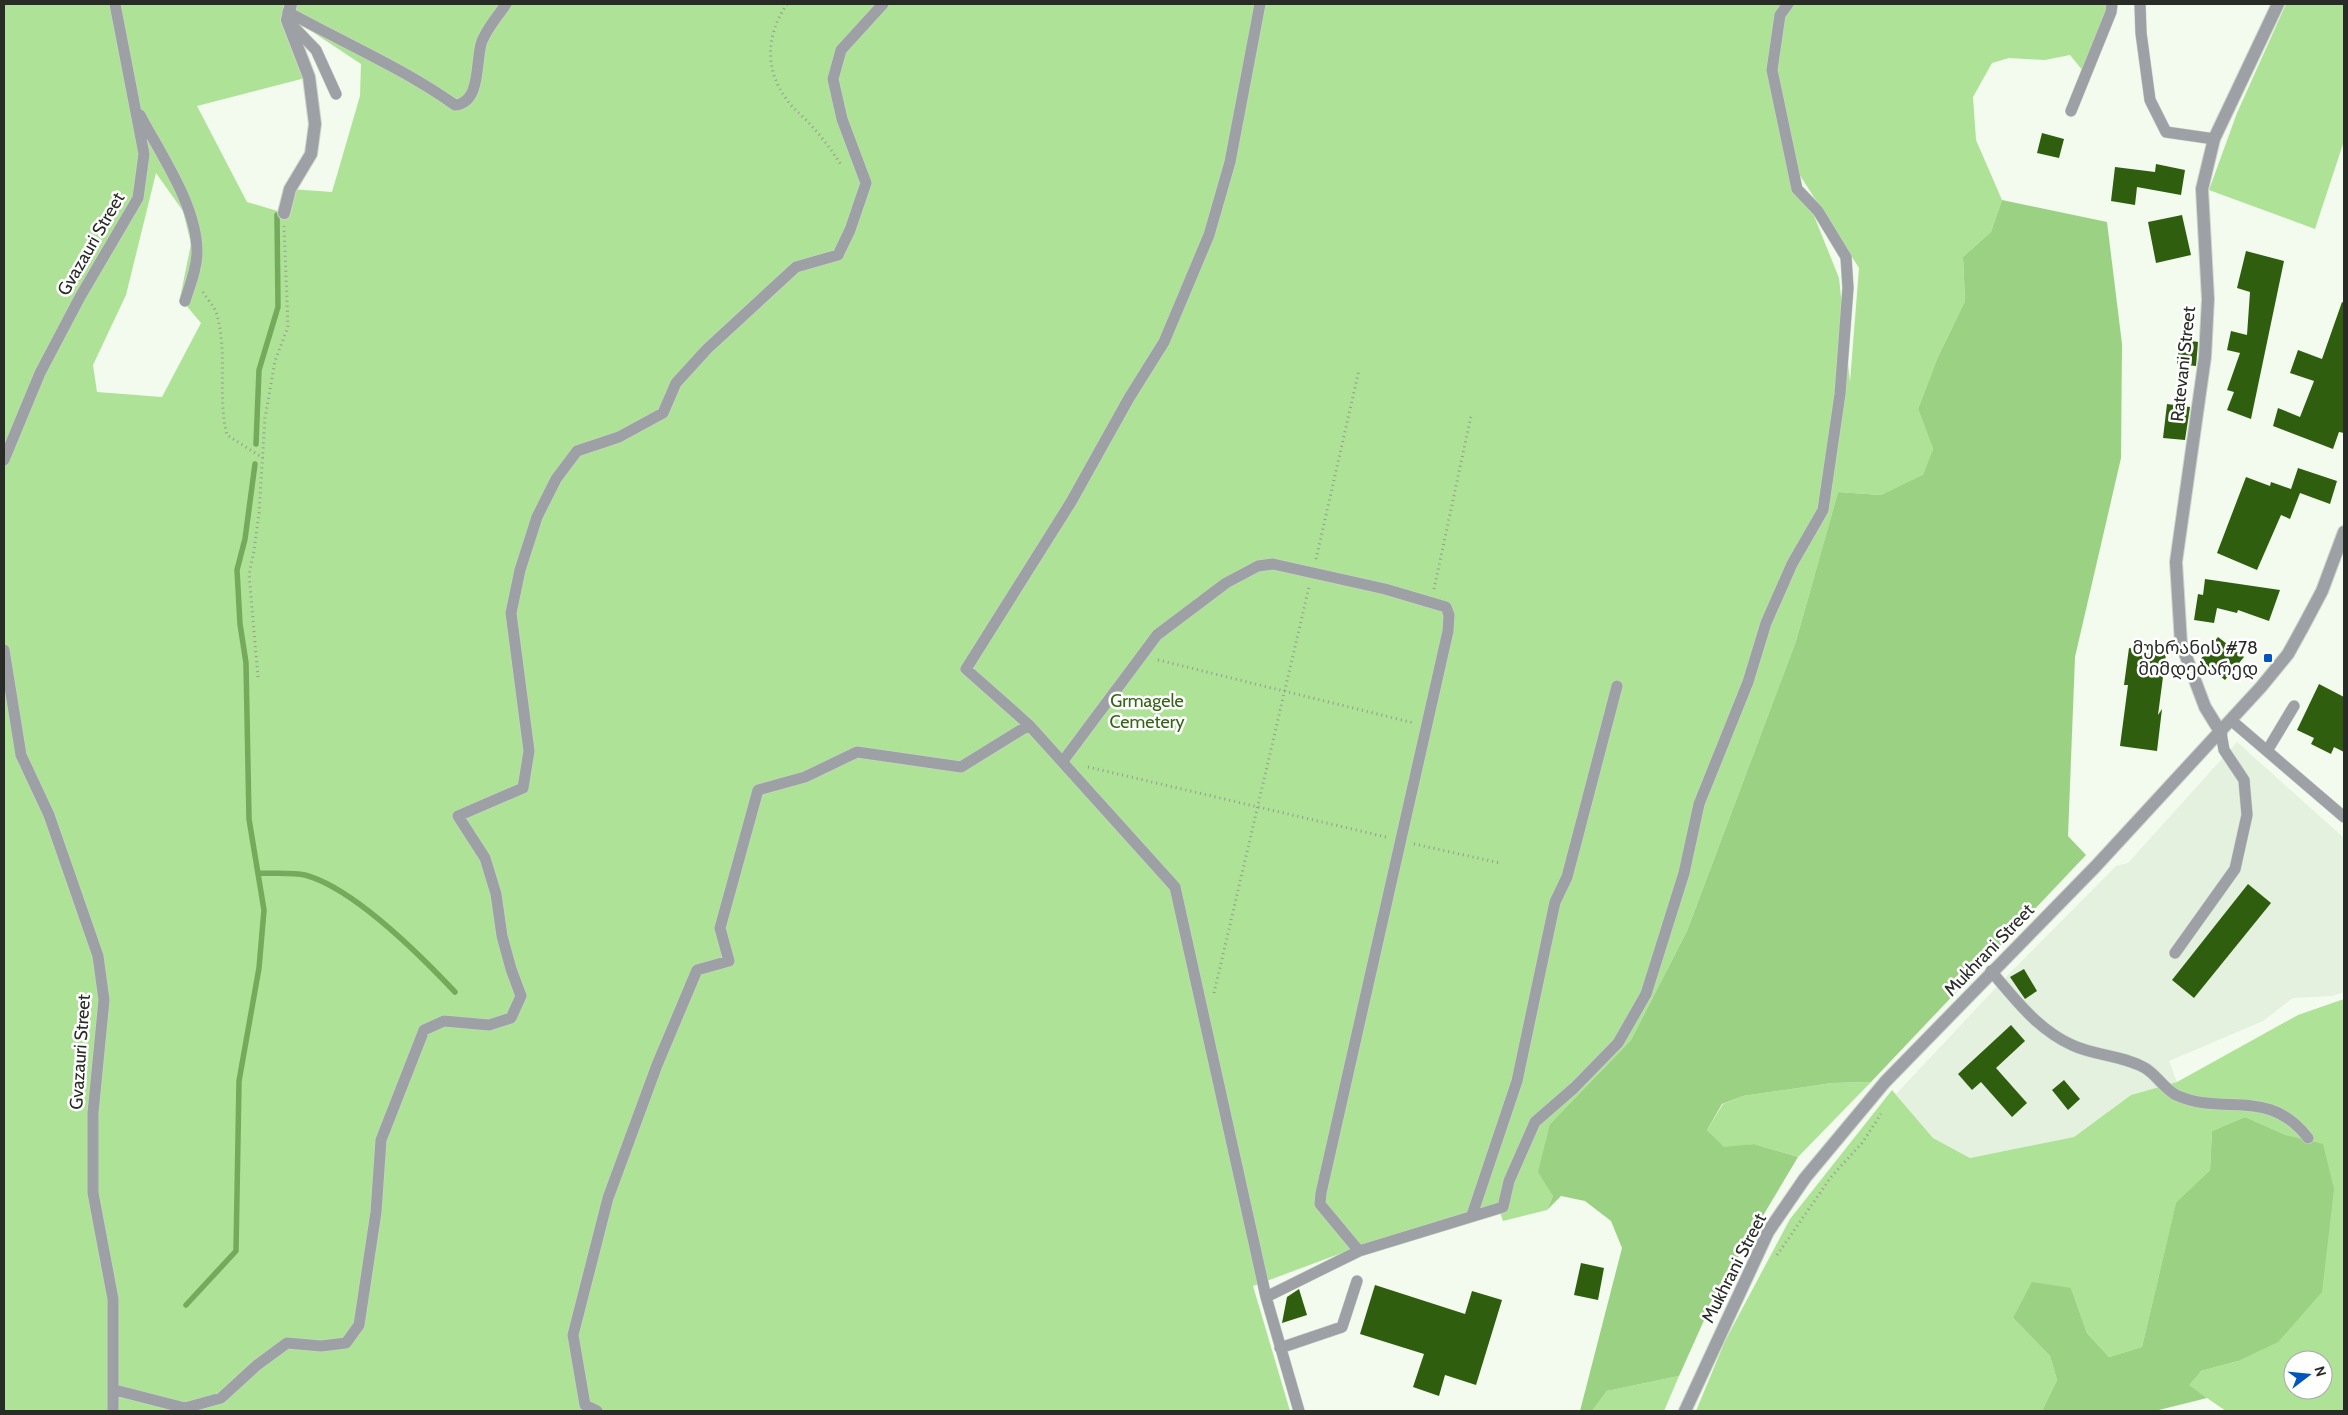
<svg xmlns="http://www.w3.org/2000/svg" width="2348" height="1415" font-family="Cabin,'Noto Sans Georgian',sans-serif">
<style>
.built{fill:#e4f1de}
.green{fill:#aee296;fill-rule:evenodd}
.forest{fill:#9bd182}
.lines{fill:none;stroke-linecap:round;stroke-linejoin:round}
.stream{stroke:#75a95c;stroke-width:5.5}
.building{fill:#2f5f0e}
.service-casing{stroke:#ced6ca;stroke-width:12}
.minor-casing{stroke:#ced6ca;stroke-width:14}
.tertiary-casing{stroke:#ced6ca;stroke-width:14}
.path{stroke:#959b92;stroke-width:3;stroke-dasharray:1 4;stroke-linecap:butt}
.service{stroke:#9da0a5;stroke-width:11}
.minor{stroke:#9da0a5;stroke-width:12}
.tertiary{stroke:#9da0a5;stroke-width:12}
.poi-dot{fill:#0055be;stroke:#fff;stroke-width:2}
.labels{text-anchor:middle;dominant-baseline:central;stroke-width:5;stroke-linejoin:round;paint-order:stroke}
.street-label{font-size:18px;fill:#282b26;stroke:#fff}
.poi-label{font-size:18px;fill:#282b26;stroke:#fff;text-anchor:end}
.park-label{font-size:18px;fill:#346415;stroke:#fff}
</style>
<rect width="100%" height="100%" fill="#f2fbee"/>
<path class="built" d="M2237 742 2344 838V992L2332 996 2293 998 2263 1021 2169 1061 2177 1082 2131 1095 2074 1137 1970 1158 1933 1138 1896 1094 2007 976 2116 866 2128 863Z"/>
<path class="green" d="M4 4H2108L2083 71 2070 55 2045 60 2009 58 1992 63 1973 97 1976 140 2002 200 1991 232 1963 257 1965 301 1937 359 1918 409 1933 449 1923 476 1881 495 1838 492 1796 641 1687 931 1631 1040 1550 1124 1553 1196 1547 1210 1503 1221 1498 1206 1350 1250 1253 1286 1290 1411H4ZM287 15 361 64 360 96 332 192 290 189 284 213 247 202 197 106 309 77ZM1794 166 1859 268 1850 382 1839 278ZM156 173 183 211 191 244 180 298 201 323 162 397 97 392 93 365 126 295Z
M2286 4H2344V141L2315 229 2209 190 2237 113Z
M2344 999V1411H2226L2188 1385 2201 1371 2238 1361 2323 1145 2286 1135 2245 1117 2212 1131 2210 1170 2176 1204 2142 1347 2109 1357 2087 1333 2071 1288 2013 1318 2050 1356 2057 1380 2042 1411H1696L1725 1341 1790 1219 1892 1090 1933 1138 1970 1158 2074 1137 2131 1095 2177 1082 2298 1015ZM2293 1360H2323V1390H2293Z
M1871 1082 1798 1157 1754 1144 1724 1148 1707 1130 1723 1104 1743 1096 1832 1083Z
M1679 1376 1664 1411H1592L1607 1391Z"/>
<path class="forest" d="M2002 200 2107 222 2122 344 2121 458 2075 657 2068 836 2086 855 1871 1082 1832 1083 1743 1096 1722 1104 1707 1130 1724 1147 1754 1144 1798 1157 1715 1296 1679 1376 1607 1391 1592 1411H1580L1622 1248 1611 1221 1585 1201 1561 1196 1547 1210 1553 1196 1538 1172 1550 1124 1631 1040 1687 931 1796 641 1838 492 1881 495 1923 475 1933 449 1918 409 1937 359 1965 301 1963 257 1991 232Z
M2245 1117 2286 1135 2323 1144 2334 1189 2322 1292 2278 1342 2238 1361 2201 1371 2189 1385 2207 1398 2155 1411H2042L2057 1380 2050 1356 2013 1318 2032 1282 2071 1288 2087 1333 2109 1357 2142 1347 2176 1203 2210 1170 2212 1131Z"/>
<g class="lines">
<path class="stream" d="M256 444 259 370 278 307 277 215
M258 873C273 874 291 872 305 875 353 888 421 956 455 992
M186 1305 236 1251 239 1081 259 968 264 910 249 819 246 663 240 624 237 570 245 539 255 464"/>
</g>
<path class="building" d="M2042 133 2064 139 2059 158 2037 153Z
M2156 164 2185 170 2181 195 2137 187 2135 205 2111 201 2115 167 2155 172Z
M2182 215 2191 255 2156 263 2148 222Z
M2246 251 2284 261 2251 419 2227 410 2234 392 2227 390 2240 353 2227 350 2231 331 2247 335 2250 292 2237 288Z
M2342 302 2344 303V433L2339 432 2333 449 2273 426 2278 408 2300 417 2314 381 2290 373 2298 350 2322 359Z
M2180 339 2198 342 2196 366 2177 364Z
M2167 404 2190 407 2185 440 2163 438Z
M2298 468 2337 481 2330 504 2300 493 2290 519 2281 515 2257 570 2217 553 2246 477 2270 486 2271 482 2291 489Z
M2205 579 2280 590 2269 621 2238 610 2237 613 2217 608 2214 623 2194 620 2198 594 2203 595Z
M2218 637 2244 657 2225 680 2200 660Z
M2129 648 2166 654 2158 715 2162 709 2157 751 2120 746 2128 685H2124Z
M2319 684 2344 697V752L2334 747 2331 754 2311 744 2314 738 2297 730Z
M2248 884 2271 903 2194 998 2172 980Z
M2024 969 2037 991 2025 999 2010 977Z
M2011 1025 2025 1041 1996 1068 2027 1103 2012 1117 1981 1082 1972 1090 1958 1074Z
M2064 1080 2080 1099 2068 1110 2052 1090Z
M1581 1263 1604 1268 1598 1300 1574 1295Z
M1375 1285 1465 1314 1472 1291 1502 1300 1476 1385 1445 1375 1439 1396 1413 1387 1424 1354 1360 1334Z
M1299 1289 1307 1315 1282 1323 1287 1297Z"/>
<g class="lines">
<g class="service-casing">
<path id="service" d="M1260 4 1230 162 1209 235 1164 342 1129 398 1071 502 966 669 1029 725 1175 887 1266 1297 1299 1411
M2140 4 2141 33 2150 100 2166 132 2214 139
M288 12C344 43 403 68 455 105 482 103 475 59 482 41 488 27 498 16 506 4
M288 21 316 50 336 94
M2071 111 2111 12 2112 4
M140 115C161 155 197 206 197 252 197 268 190 285 185 301
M4 460 40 373 80 297 138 198 144 154 115 4
M4 650 21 755 49 815 98 956 104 1000 93 1113V1193L113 1299V1411
M2232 721 2344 817
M2267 751 2294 706
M1063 761 1157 635 1226 583 1258 566 1273 564 1385 589 1446 607 1449 615 1448 631 1321 1193 1320 1204 1359 1251
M2175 953 2235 869 2247 815 2244 780 2224 750 2221 733
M1991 971C2015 999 2038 1030 2072 1045 2095 1056 2122 1055 2145 1068 2156 1074 2164 1089 2176 1095 2225 1117 2268 1086 2308 1138
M1472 1215 1517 1081 1555 902 1567 877 1617 686
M1266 1297 1359 1251 1503 1207 1509 1181 1535 1122 1574 1088 1618 1043 1646 994 1684 873 1699 804 1748 682 1766 623 1792 564 1823 510 1840 394 1848 288 1846 257 1818 211 1797 189 1772 70 1780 15 1788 4
M1280 1348 1342 1327 1357 1281
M115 1390 185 1408 221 1398 257 1365 287 1343 321 1346 346 1343 359 1325 376 1212 381 1140 424 1030 444 1021 489 1025 511 1018 521 996 511 969 502 936 496 894 485 858 458 816 523 788 529 751 511 613 520 570 537 517 556 479 577 451 619 437 663 413 676 383 707 349 796 267 838 255 850 230 866 183 842 119 833 79 841 50 883 4
M597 1411 585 1405 573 1335 608 1198 657 1065 697 970 729 961 720 928 758 790 805 777 857 752 961 767 1029 725"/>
</g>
<g class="minor-casing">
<path id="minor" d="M284 213 290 189 311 154 315 124 309 77 287 20 291 4
M2221 733 2205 707 2181 643 2176 562 2205 357 2208 299 2202 189 2214 139 2278 4"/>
</g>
<g class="tertiary-casing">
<path id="tertiary" d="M1685 1411 1768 1232 1805 1178 1885 1082 2096 866 2261 687 2288 654 2304 625 2322 591 2344 532"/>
</g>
<path class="path" d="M787 4C766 35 764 69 787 100 793 109 802 115 809 123 821 136 832 150 841 165
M203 292C207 299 215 307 217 315 228 354 217 396 227 435L263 458
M1316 559 1359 370
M1434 589 1471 416
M1158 660 1414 723
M258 677 249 574 254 551 259 513 265 418 275 361 288 327 284 226
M1088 767 1386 837
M1414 844 1500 863
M1214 993 1309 587
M1777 1255 1831 1177 1862 1143 1881 1114"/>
<use href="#service" class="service"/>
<use href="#minor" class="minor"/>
<use href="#tertiary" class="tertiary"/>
</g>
<rect class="poi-dot" x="2263" y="653" width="10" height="10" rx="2.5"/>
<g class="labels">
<g class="street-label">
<text transform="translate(91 244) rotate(-60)">Gvazauri Street</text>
<text transform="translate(2183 364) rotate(-84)">Ratevani Street</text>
<text transform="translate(1989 950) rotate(-46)">Mukhrani Street</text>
<text transform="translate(80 1052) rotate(-86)">Gvazauri Street</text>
<text transform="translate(1734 1268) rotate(-63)">Mukhrani Street</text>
</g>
<g class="poi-label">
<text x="2258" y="648">მუხრანის #78<tspan x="2258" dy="21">მიმდებარედ</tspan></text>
</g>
<g class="park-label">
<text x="1147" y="701">Grmagele<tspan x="1147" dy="21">Cemetery</tspan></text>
</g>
</g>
<rect width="2348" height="1415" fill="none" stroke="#282b26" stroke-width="10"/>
<g transform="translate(2308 1375) rotate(74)"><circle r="24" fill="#ffffff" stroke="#a9aaa8"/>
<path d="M0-4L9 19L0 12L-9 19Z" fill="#0055be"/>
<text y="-8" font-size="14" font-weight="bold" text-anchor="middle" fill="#282b26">N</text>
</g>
</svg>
